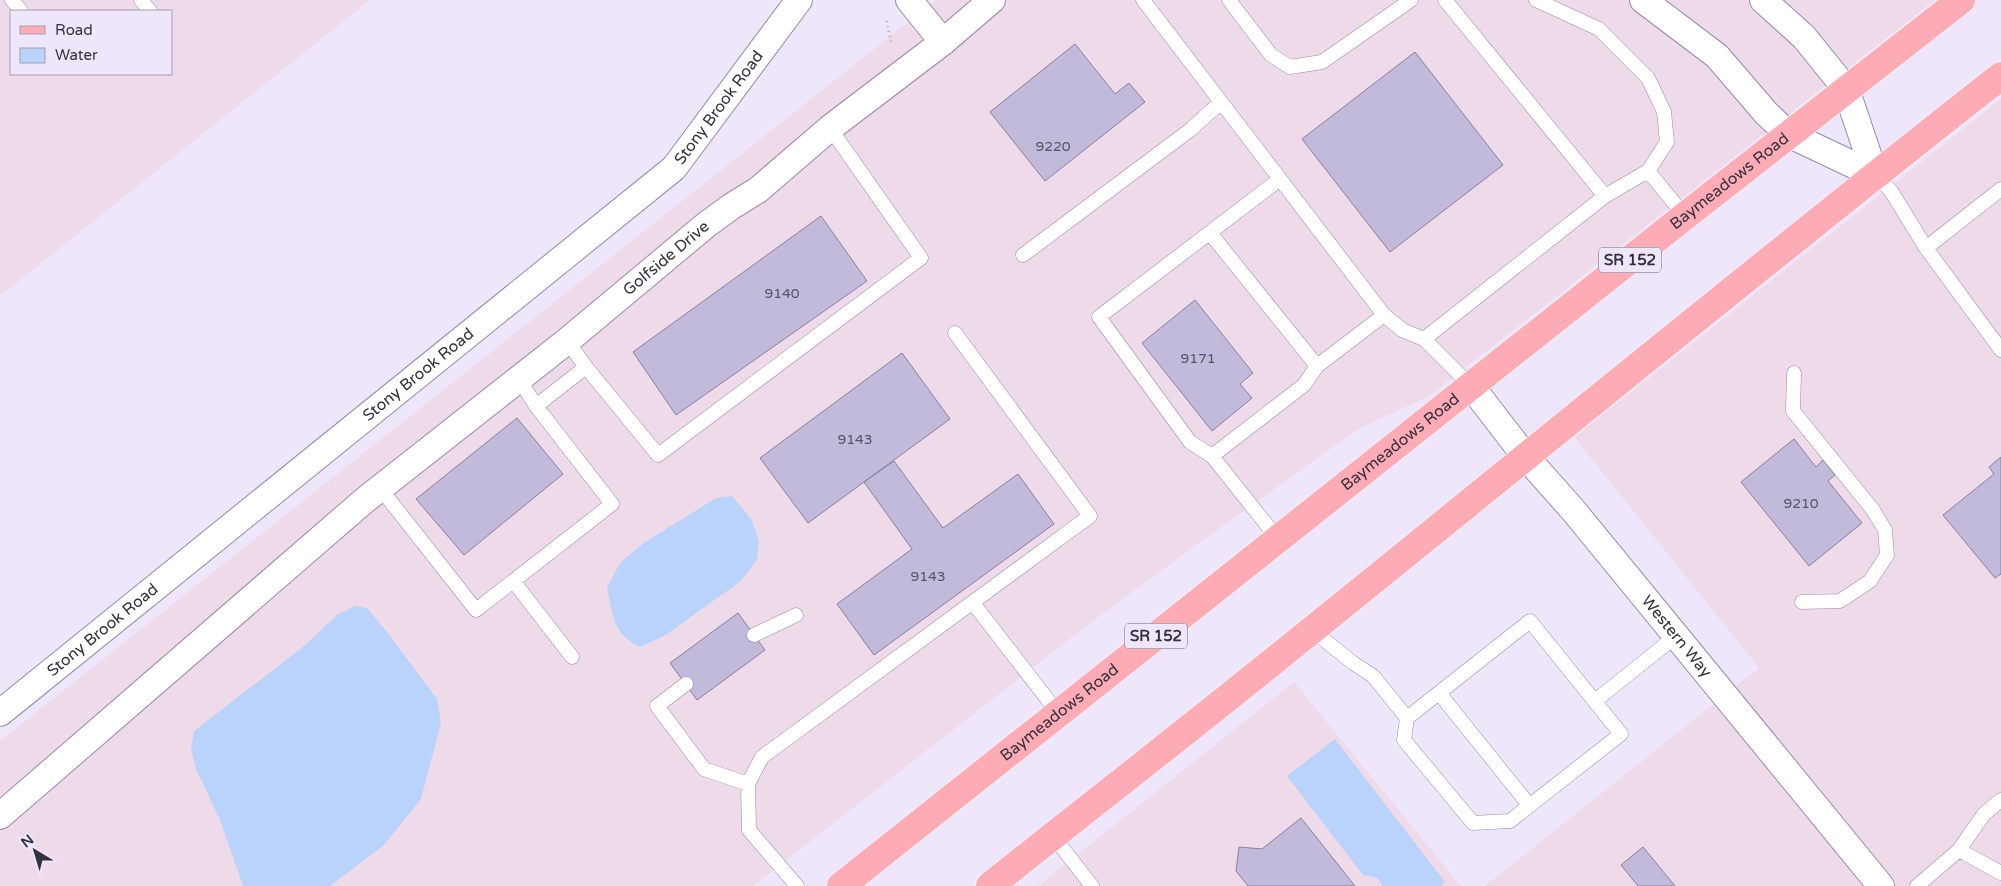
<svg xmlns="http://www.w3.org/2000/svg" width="2001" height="886" font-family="'Varela Round',sans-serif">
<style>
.commercial{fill:#eedae9;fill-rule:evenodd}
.water{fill:#bad3fb}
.building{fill:#c1badb;stroke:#86809e}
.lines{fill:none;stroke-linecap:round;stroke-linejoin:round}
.service-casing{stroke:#958ba9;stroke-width:15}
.minor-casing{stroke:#958ba9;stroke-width:28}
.primary-casing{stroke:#fff;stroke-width:29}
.path{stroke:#b0aabb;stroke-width:3;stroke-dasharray:1 4;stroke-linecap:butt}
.service{stroke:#fff;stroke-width:14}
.minor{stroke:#fff;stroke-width:26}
.primary{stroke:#fdacb5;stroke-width:28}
.labels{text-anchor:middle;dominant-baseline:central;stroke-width:5;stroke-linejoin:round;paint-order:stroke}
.number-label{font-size:14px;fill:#585264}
.shield{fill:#eee7fb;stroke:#6c6776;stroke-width:1}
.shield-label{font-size:15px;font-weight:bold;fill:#35303d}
.street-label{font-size:16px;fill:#35303d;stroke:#eee7fb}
</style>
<rect width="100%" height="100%" fill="#eee7fb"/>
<path class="commercial" d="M0 0H370L0 296ZM11 11H171V74H11Z
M936 0H1935L1429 396 1358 429 1199 543 1094 620 753 886H0V741Z
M2001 99V886H1485L1759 668 1574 437Z
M1294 682 1461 886H1038Z"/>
<path class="water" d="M732 496 751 519 759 541 757 559 741 581 664 636 640 647C612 634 613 614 607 588L620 563 645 542 716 498Z
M355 606 367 608 387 632 437 699 441 723 421 799 384 845 330 886H243L220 820 196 769 191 749 194 731 304 646 337 615Z
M1335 739 1445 882 1441 886H1383L1377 878 1363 875 1287 776Z"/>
<path class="building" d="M1075 44 1115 94 1129 83 1145 102 1045 181 990 112Z
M1415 52 1503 165 1390 252 1302 139Z
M821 216 867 281 676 415 633 352Z
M1195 300 1253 373 1240 384 1252 398 1212 431 1142 343Z
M902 353 950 419 808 523 760 458Z
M517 418 563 474 464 555 416 499Z
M1794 439 1816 467 1823 460 1835 475 1828 481 1862 523 1809 566 1741 482Z
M2001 457V574L1995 578 1943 515 1994 474 1989 467Z
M894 461 943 528 1018 474 1054 524 874 655 837 604 912 549 864 482Z
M738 613 765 650 697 700 670 663Z
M1301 818 1355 886H1248L1236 871 1239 847 1262 849Z
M1643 847 1675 886H1638L1621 865Z"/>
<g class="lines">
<g class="service-casing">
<path id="service" d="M12 0 21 11
M141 0 150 11
M1143 0 1384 315 1402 330 1424 339 1605 196
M1229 0 1271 55 1290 67 1322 62 1411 0
M1445 0 1605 196 1648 171 1667 142 1664 112 1648 78 1599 29 1536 0
M1648 171 1685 216
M1875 175 1891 191 1926 248 2001 350
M1210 233 1317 366
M1926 248 2001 189
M1023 255 1190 130 1221 102
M1424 339 1471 386
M567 341 586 367
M1794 373 1793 411 1873 510 1885 530 1887 555 1870 581 1840 601 1802 602
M536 406 586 367 658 455 921 258 830 128
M1212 456 1304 385 1317 366 1384 315
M380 488 476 610 612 504 536 406 519 379
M1278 539 1212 456 1190 442 1099 317 1280 179
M514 582 572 657
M973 603 1058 713
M1530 621 1621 734 1510 821 1473 823 1404 740 1407 718Z
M1312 630 1353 663 1373 676 1407 718
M754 635 796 615
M686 684 657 706 704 769 748 784
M1439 693 1529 805
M1595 701 1676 636
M1053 836 1092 886
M1959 850 2001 873
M797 886 749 830 748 784 762 757 1090 516 955 333
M1917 886 1959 850 1984 814 2001 800"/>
</g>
<g class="minor-casing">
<g id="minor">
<path d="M909 0 943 42"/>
<path d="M1643 0 1717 56 1766 113 1788 134 1875 175"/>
<path d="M1763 0 1804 37 1846 89 1875 175"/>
<path id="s1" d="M1471 386 1525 456 1573 510 1881 886"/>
<path id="s2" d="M0 713 674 168 799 0"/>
<path id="s3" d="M0 816 365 500 567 341 706 225 732 206 758 190 830 128 943 42 992 0"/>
</g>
</g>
<g class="primary-casing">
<g id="primary">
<path id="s4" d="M841 886 1685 216 1961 0"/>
<path d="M990 886C1085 810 1181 736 1276 659 1517 465 1757 267 2001 76"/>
</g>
</g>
<path class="path" d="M887 21 891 42 894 41"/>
<use href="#service" class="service"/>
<use href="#minor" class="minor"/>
<use href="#primary" class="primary"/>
</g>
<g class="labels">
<g class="number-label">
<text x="1053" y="146">9220</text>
<text x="782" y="293">9140</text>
<text x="1198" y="358">9171</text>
<text x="855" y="439">9143</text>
<text x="1801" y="503">9210</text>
<text x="928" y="576">9143</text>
</g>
<g class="shield">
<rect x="1599" y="247.5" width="62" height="25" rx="4"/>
<rect x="1125" y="623.5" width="62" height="25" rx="4"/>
</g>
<g class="shield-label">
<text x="1630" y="260">SR 152</text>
<text x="1156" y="636">SR 152</text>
</g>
<g class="street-label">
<text stroke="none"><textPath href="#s2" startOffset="942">Stony Brook Road</textPath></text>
<text stroke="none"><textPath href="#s4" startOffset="1134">Baymeadows Road</textPath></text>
<text stroke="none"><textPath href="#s3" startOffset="869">Golfside Drive</textPath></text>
<text stroke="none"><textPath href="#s2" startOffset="538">Stony Brook Road</textPath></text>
<text stroke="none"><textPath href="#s4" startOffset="714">Baymeadows Road</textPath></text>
<text stroke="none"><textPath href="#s2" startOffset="132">Stony Brook Road</textPath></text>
<text stroke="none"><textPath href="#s1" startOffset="324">Western Way</textPath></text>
<text stroke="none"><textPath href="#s4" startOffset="279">Baymeadows Road</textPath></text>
</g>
</g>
<rect x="10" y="10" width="162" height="65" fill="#eee7fb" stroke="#a49eaf"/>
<rect x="20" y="26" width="25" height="8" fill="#fdacb5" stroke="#a49eaf"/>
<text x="55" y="35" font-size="15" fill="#35303d">Road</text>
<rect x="20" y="48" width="25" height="15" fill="#bad3fb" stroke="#a49eaf"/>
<text x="55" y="60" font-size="15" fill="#35303d">Water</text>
<g transform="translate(35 851) rotate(322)" stroke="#eee7fb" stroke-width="4" paint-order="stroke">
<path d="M0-4L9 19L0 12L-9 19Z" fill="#35303d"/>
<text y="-8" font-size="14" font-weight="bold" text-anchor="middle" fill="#35303d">N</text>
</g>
</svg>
